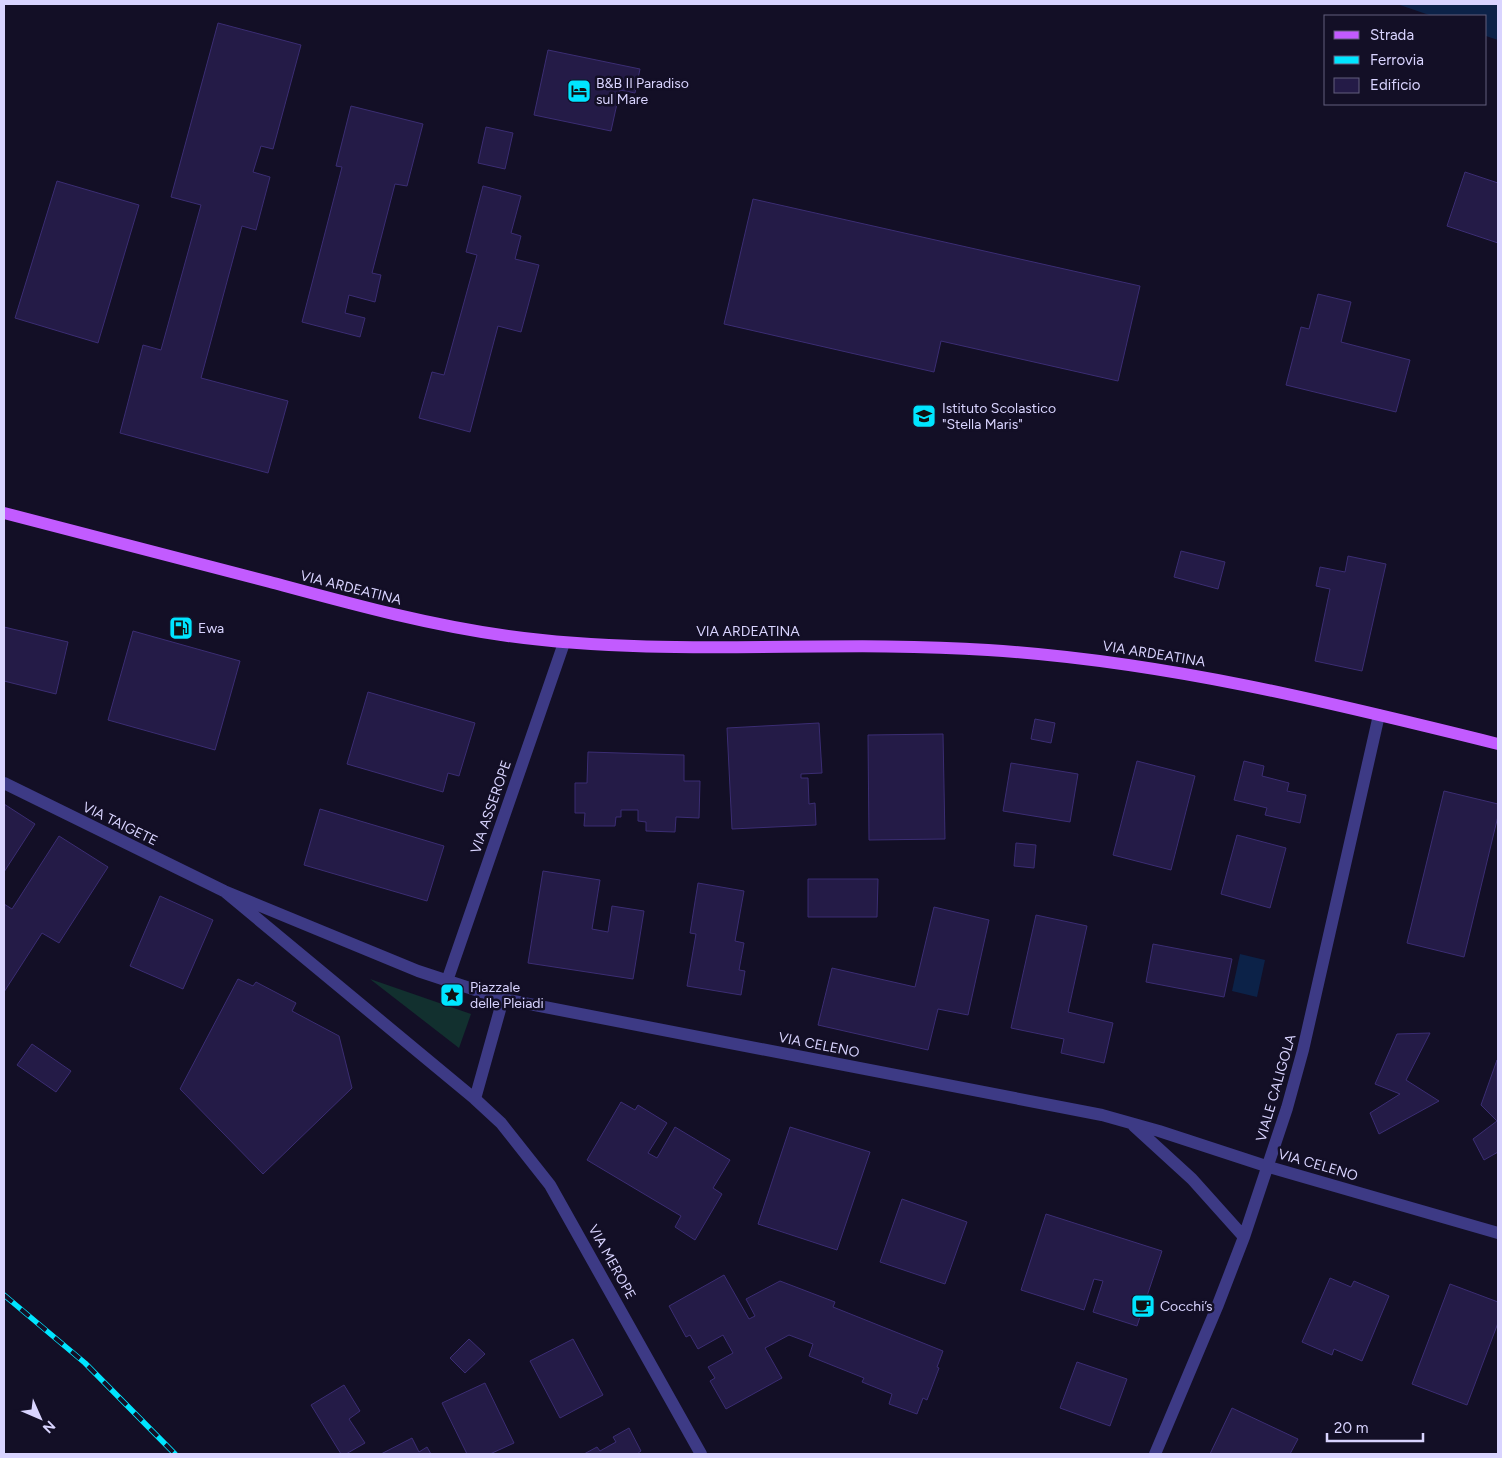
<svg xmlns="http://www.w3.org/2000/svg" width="1502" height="1458" font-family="Figtree,sans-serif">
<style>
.green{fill:#12302f}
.water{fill:#0c2248}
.building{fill:#241b47;stroke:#3b2d73}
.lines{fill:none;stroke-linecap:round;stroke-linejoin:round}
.minor{stroke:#3d3a85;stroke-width:12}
.major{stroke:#c25bff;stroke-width:12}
.rail-casing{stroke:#00e5ff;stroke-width:5.5}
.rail{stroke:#130f26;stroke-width:4;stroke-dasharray:11;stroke-linecap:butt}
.labels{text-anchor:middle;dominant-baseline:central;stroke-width:5;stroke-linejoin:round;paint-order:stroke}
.poi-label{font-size:14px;fill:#d9d4ff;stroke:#130f26;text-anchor:start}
.street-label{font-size:14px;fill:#d9d4ff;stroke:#130f26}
</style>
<rect width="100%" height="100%" fill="#130f26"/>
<path class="green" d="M370 979 471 1014 459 1048Z"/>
<path class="water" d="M1397 4H1498V40L1486 36V16H1432Z
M1240 954 1265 960 1257 997 1232 991Z"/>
<path class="building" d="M218 23 301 45 273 149 261 146 253 172 270 177 256 230 242 226 201 378 288 401 268 473 120 433 143 345 161 350 201 205 171 197Z
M548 50 640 69 635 93 620 90 611 131 534 115Z
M351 106 423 124 407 186 395 184 372 273 381 275 375 302 349 295 345 313 365 318 360 337 302 322 342 167 336 166Z
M486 127 513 133 505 169 478 163Z
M1465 172 1498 183V243L1447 226Z
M57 181 139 205 98 343 15 318Z
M483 186 521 196 511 233 521 236 515 259 539 265 521 332 498 326 470 432 419 418 432 372 444 375 477 255 466 252Z
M753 199 1140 286 1118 381 941 341 934 372 724 324Z
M1318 294 1351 302 1341 342 1410 360 1396 412 1286 385 1301 327 1309 329Z
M1181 551 1225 562 1218 589 1174 577Z
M1348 556 1386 564 1362 671 1315 661 1330 589 1316 586 1320 567 1345 572Z
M4 627 68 642 56 694 4 681Z
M133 631 240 661 215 750 108 720Z
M368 692 475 723 459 776 448 773 443 792 347 764Z
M1035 719 1055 723 1051 743 1031 739Z
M819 723 822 773 801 774V778H808L809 804 815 803 816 825 732 829 727 728Z
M943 734 945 839 869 840 868 735Z
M588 752 684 755V781H700L699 818 676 817 675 832 646 831V822L638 821V810H621V817H616L615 826H584L585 813H575V783H587Z
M1137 761 1195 776 1171 870 1113 855Z
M1244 761 1264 766 1262 776 1289 783 1287 791 1306 795 1300 823 1265 815 1267 808 1234 800Z
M1011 763 1078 774 1070 822 1003 811Z
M1444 791 1498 804V816L1464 957 1407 943Z
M4 804 35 824 4 872Z
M320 809 444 846 427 901 304 865Z
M1237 835 1286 848 1270 908 1221 894Z
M59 836 108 867 59 943 42 933 4 992V904L12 909Z
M1016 843 1036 845 1034 868 1014 866Z
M543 871 600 880 592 929 608 932 612 906 644 911 633 979 528 963Z
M808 879H878L877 917H808Z
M698 883 744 891 735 941 744 943 739 970 745 971 741 995 687 986 696 934 690 933Z
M160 896 213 920 183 989 130 966Z
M934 907 989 920 968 1015 938 1009 928 1050 818 1025 832 968 915 987Z
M1036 915 1087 926 1068 1012 1113 1023 1104 1063 1061 1053 1064 1039 1011 1028Z
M1153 944 1232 959 1224 997 1146 982Z
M238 979 253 986 256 982 296 1003 292 1011 339 1036 352 1088 263 1174 180 1089Z
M1430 1033 1406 1080 1439 1101 1379 1134 1370 1113 1400 1094 1375 1084 1397 1034Z
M32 1044 71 1071 56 1092 17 1065Z
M1497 1060 1498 1152 1484 1160 1473 1139 1497 1121 1481 1105Z
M621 1102 635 1110 638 1105 667 1123 648 1153 657 1158 675 1127 730 1160 713 1188 722 1194 695 1240 675 1227 681 1216 587 1160Z
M790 1127 870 1152 837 1250 758 1224Z
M902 1199 967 1222 945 1284 880 1262Z
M1046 1214 1162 1251 1137 1326 1093 1312 1103 1281 1094 1279 1084 1310 1021 1290Z
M724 1275 749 1319 755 1316 746 1299 780 1281 835 1302 833 1307 943 1351 937 1367 939 1368 927 1400 923 1398 917 1414 889 1404 892 1394 862 1382 864 1378 809 1356 813 1344 789 1335 765 1348 782 1378 726 1409 710 1381 715 1378 708 1367 733 1353 723 1335 698 1349 690 1335 686 1337 669 1306Z
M1330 1278 1351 1287 1354 1281 1389 1296 1362 1361 1334 1349 1332 1355 1302 1342Z
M1450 1284 1498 1302V1323L1467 1405 1412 1384Z
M469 1339 485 1354 465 1373 450 1358Z
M573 1339 603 1395 560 1418 530 1361Z
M1077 1362 1127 1379 1110 1426 1060 1408Z
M485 1383 514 1443 490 1454H467L442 1403Z
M344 1385 360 1411 349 1419 365 1443 346 1454H341L311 1405Z
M1232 1408 1298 1439 1290 1454H1210Z
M629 1428 641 1451 637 1454H584L597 1447 600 1451 616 1442 613 1437Z
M412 1438 419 1452 427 1447 431 1454H381Z"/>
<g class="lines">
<path class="minor" d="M4 783 224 891
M447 981 564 643
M503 999 475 1099 224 891 418 971 503 999 1102 1115 1159 1131 1269 1167 1498 1233
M475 1099 501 1123 550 1185 701 1454
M1134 1126 1192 1179 1244 1237
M1155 1454 1217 1307 1244 1237 1287 1108 1303 1050 1379 715"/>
<path class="major" d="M4 513C92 536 181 559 270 582 348 603 427 625 508 636 667 658 828 639 988 650 1163 661 1329 702 1498 744"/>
<g class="rail-casing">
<path id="rail" d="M4 1295 85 1363 175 1454"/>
</g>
<use href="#rail" class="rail"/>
</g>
<defs>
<g id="hotel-square" transform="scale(1.25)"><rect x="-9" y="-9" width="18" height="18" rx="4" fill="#00e5ff" stroke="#130f26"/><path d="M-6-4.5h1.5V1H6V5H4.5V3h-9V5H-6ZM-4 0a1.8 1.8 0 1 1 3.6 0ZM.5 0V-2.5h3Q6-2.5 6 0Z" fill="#111"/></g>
<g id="school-square" transform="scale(1.25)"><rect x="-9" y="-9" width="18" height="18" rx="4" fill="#00e5ff" stroke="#130f26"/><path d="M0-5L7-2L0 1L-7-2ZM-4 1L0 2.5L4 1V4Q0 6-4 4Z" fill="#111"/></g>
<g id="fuel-square" transform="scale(1.25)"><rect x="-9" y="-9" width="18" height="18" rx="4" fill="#00e5ff" stroke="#130f26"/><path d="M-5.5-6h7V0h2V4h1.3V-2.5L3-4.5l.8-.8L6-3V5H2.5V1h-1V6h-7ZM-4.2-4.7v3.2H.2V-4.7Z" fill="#111"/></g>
<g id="sight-square" transform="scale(1.25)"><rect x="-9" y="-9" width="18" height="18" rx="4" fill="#00e5ff" stroke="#130f26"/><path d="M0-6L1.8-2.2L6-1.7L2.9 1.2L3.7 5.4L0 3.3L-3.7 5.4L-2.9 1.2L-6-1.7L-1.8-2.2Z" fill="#111"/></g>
<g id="cafe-square" transform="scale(1.25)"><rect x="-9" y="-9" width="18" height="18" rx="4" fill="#00e5ff" stroke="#130f26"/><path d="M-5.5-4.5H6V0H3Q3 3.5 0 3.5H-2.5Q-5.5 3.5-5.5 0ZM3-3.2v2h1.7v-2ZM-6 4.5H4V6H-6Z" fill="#111"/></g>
</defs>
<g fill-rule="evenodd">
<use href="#hotel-square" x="579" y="91"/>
<use href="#school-square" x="924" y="416"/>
<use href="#fuel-square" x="181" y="628"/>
<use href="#sight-square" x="452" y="995"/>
<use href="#cafe-square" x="1143" y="1306"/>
</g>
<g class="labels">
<g class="poi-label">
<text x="596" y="83">B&amp;B Il Paradiso<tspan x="596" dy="16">sul Mare</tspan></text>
<text x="942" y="408">Istituto Scolastico<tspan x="942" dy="16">"Stella Maris"</tspan></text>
<text x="198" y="628">Ewa</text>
<text x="470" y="987">Piazzale<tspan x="470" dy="16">delle Pleiadi</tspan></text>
<text x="1160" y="1306">Cocchi’s</text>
</g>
<g class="street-label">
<text transform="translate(351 588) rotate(14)">VIA ARDEATINA</text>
<text x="748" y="631">VIA ARDEATINA</text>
<text transform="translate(1154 654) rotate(9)">VIA ARDEATINA</text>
<text transform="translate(491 807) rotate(-71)">VIA ASSEROPE</text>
<text transform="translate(120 824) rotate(26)">VIA TAIGETE</text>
<text transform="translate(819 1045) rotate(11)">VIA CELENO</text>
<text transform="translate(1276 1088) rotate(-74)">VIALE CALIGOLA</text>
<text transform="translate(1318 1165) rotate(16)">VIA CELENO</text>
<text transform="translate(612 1262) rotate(61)">VIA MEROPE</text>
</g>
</g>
<rect width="1502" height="1458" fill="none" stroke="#d9d4ff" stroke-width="10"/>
<rect x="1324" y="15" width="162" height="90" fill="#130f26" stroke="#625e7d"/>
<rect x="1334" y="31" width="25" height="8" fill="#c25bff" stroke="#625e7d"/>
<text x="1370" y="40" font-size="15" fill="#d9d4ff">Strada</text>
<rect x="1334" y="56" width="25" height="8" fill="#00e5ff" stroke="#625e7d"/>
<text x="1370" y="65" font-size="15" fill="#d9d4ff">Ferrovia</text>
<rect x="1334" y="78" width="25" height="15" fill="#241b47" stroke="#625e7d"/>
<text x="1370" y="90" font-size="15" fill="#d9d4ff">Edificio</text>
<g transform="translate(40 1418) rotate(135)" stroke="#130f26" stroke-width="4" paint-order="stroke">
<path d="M0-4L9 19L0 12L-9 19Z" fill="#d9d4ff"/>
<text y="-8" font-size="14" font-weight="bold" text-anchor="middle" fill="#d9d4ff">N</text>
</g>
<path d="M1327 1433v8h96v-8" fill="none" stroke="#d9d4ff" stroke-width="2.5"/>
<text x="1334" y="1433" font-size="15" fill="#d9d4ff" stroke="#130f26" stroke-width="4" paint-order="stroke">20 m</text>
</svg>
